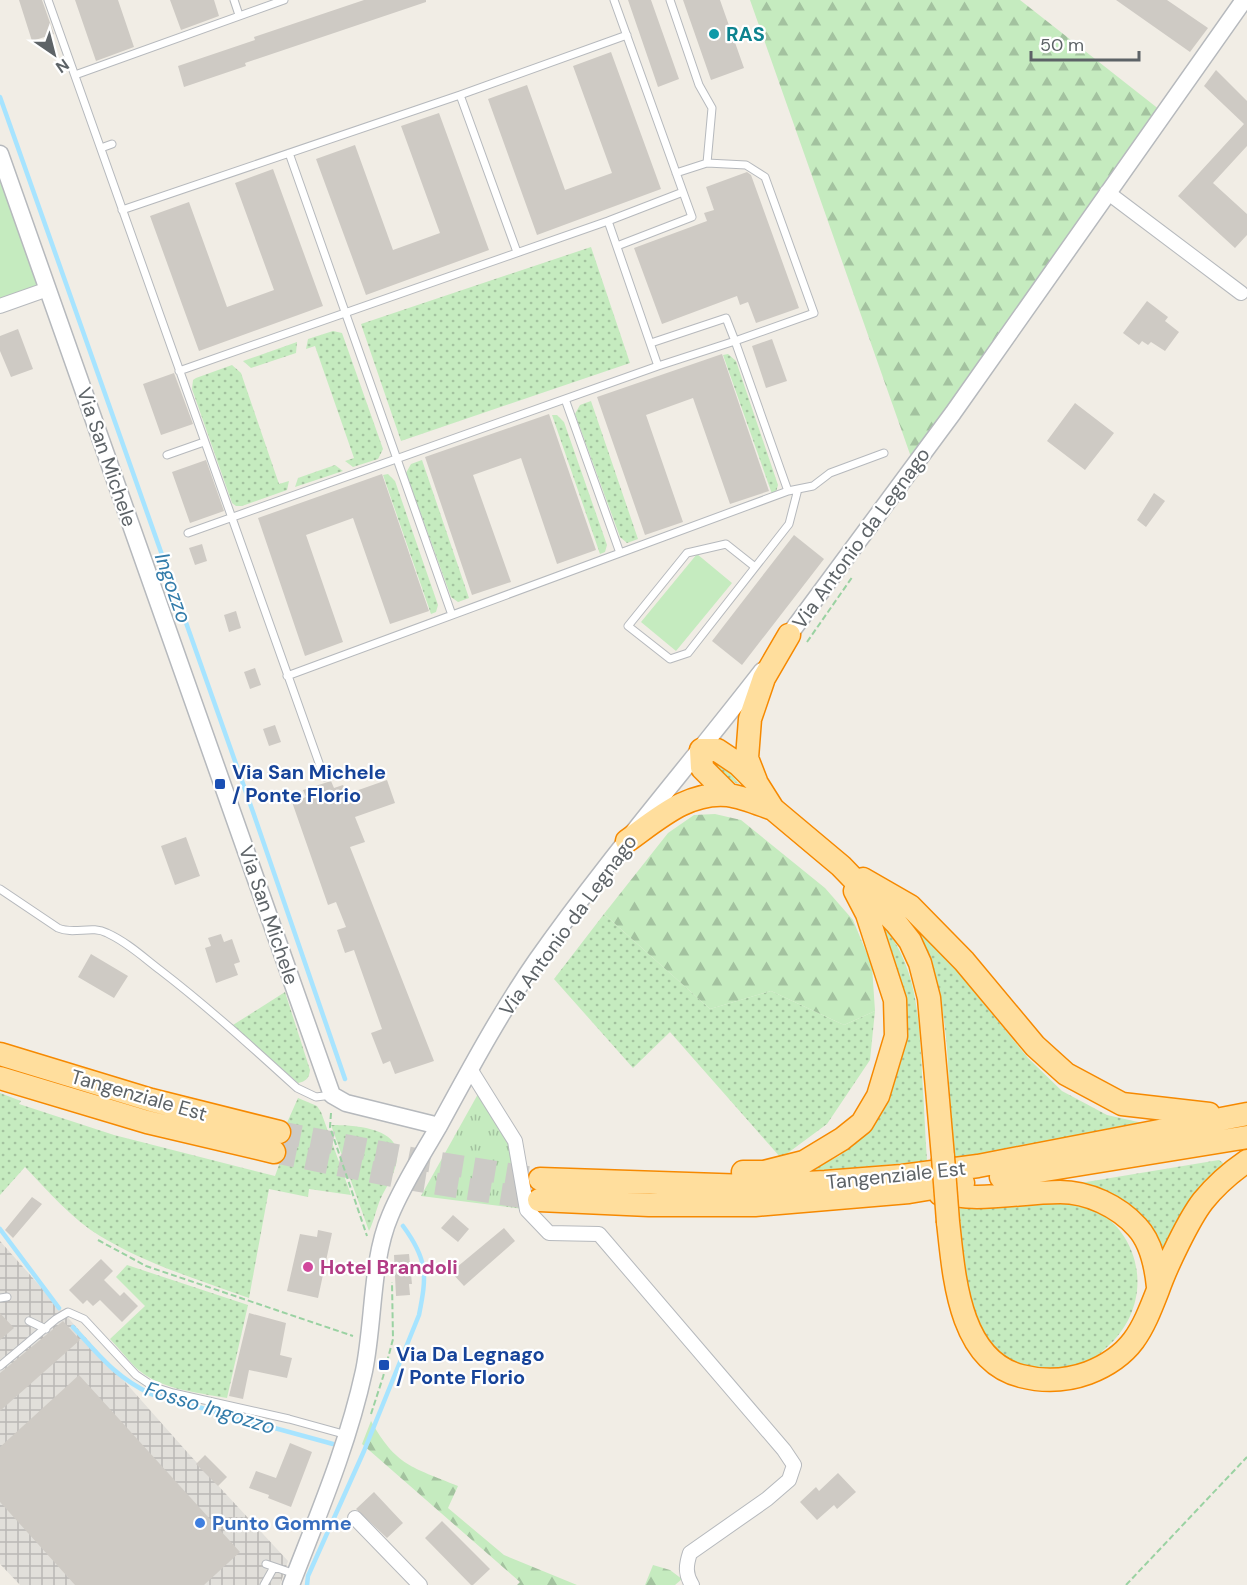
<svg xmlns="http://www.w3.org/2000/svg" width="1247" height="1585" font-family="'DM Sans',sans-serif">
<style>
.industrial{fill:url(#industrial-grid)}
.grass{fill:url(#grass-dots)}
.forest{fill:url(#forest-firs)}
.park{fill:url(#park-tufts)}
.pitch{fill:#c5ebbf}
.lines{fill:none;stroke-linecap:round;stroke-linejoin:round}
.stream{stroke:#a7e4ff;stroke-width:4.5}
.building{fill:#cecac4}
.trunk-tunnel{stroke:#cccac6;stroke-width:22;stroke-dasharray:22 11;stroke-linecap:butt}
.service-casing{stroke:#b6b9bd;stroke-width:9}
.minor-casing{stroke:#b6b9bd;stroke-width:16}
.tertiary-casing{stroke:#b6b9bd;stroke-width:19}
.trunk-casing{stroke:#f68900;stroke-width:25}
.path{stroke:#9ad2a2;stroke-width:2;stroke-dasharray:6 3;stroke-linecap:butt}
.service{stroke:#fff;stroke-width:7}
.minor{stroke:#fff;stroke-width:14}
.tertiary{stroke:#fff;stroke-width:16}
.trunk{stroke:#ffde9d;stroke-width:22}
.trunk-bridge-casing{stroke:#f68900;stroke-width:25;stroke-linecap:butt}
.trunk-bridge{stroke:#ffde9d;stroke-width:22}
.culture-dot{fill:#0f9aa8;stroke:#fff;stroke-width:2}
.transit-dot{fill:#1a4fb4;stroke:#fff;stroke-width:2}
.hotel-dot{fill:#d1479c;stroke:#fff;stroke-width:2}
.shop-dot{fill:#3f7fe0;stroke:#fff;stroke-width:2}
.labels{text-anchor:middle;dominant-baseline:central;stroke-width:4.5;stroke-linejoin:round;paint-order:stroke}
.culture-label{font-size:20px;font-weight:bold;fill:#0d838f;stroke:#fff;text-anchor:start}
.street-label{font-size:20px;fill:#5d6367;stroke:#fff}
.transit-label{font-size:20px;font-weight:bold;fill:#164399;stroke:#fff;text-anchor:start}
.hotel-label{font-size:20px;font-weight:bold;fill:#b23c85;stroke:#fff;text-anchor:start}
.shop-label{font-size:20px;font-weight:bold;fill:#366cbe;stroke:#fff;text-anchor:start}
.water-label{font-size:21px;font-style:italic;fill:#337caa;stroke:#fff}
</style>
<defs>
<pattern id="industrial-grid" width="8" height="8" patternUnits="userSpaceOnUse" patternTransform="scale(1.5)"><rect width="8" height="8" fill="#e1dfda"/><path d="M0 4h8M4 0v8" fill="none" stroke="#bab8b5"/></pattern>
<pattern id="grass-dots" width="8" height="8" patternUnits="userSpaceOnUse" patternTransform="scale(1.5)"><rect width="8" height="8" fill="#c5ebbf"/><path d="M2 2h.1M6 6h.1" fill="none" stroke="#a3c29f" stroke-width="1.8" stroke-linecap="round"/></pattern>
<pattern id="forest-firs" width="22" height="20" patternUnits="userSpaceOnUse" patternTransform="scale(1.5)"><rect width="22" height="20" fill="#c5ebbf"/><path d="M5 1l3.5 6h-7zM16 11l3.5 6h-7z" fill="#a3c29f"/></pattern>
<pattern id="park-tufts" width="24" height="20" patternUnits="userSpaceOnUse" patternTransform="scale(1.5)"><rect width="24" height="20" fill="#c5ebbf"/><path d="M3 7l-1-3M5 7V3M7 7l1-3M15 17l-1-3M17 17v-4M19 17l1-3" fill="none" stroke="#a3c29f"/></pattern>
</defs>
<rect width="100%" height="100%" fill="#f1ede5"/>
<path class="industrial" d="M0 1241 188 1453 288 1561 280 1585H20L0 1564Z"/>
<path class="grass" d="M591 247 630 363 401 441 361 324Z
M333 331 342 333 383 449 378 459 353 467 345 461 354 458 315 346 306 349 308 339Z
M297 342 296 353 251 368 243 361Z
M728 354 736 361 778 485 776 492 772 494 723 355Z
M232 365 241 373 279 484 289 481 287 490 242 506H236L232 503 192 389 193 380 196 378Z
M591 401 638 539 627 543 620 537 575 414 580 405Z
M552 415H557L564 422 607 545 605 552 600 554Z
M422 460 469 598 458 602 451 597 406 473 411 464Z
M335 465 343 471 295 487 298 478Z
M388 474 395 481 438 605 436 612 431 614 383 475Z
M714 762 722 764 740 785 715 772 712 763Z
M604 914 710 1009 771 991 844 1025 875 1011 870 1060 827 1124 781 1158 670 1032 633 1068 554 979Z
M877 918C918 963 919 1017 922 1074 924 1103 925 1132 927 1161L807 1172 839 1156 868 1132 890 1096 903 1044Z
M910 922 957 971 1028 1058 1062 1091 1107 1115 1156 1126 951 1160C949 1106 951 1033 936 982 930 961 919 942 910 922Z
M285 992 310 1070C309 1078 307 1081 298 1083L233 1025Z
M0 1093 21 1101 19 1104 114 1135 275 1176 280 1162 286 1125 298 1098 317 1106 321 1112 351 1195 309 1189 308 1197 269 1189 249 1298C199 1280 146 1264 100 1236 72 1219 48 1191 25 1167L0 1195Z
M331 1125C352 1125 401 1127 397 1158 396 1173 386 1187 380 1200 376 1210 374 1221 369 1231Z
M1219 1160 1223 1163V1167L1202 1186 1184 1208 1157 1271 1152 1249 1074 1184Z
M1052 1198C1062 1199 1074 1199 1083 1203 1145 1229 1156 1305 1106 1348 1095 1358 1083 1366 1067 1370 1060 1371 1051 1370 1044 1370 1010 1370 983 1344 969 1313 965 1304 965 1292 964 1282 961 1258 958 1234 955 1209Z
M127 1265 248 1305 227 1398C195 1392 160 1390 135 1367 126 1358 119 1348 110 1339L145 1306 116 1277Z"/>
<path class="forest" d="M750 0H1020L1160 110 911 457Z
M715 814 741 820 825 888 853 920 872 966 875 1011 844 1025 771 991 710 1009 604 914 668 833 694 815Z
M371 1421C396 1466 412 1467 458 1486L448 1508 504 1555 577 1585H517L520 1582 362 1444Z
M653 1565 670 1570 682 1579 675 1585H645Z"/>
<path class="park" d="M478 1094 509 1141 523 1209 421 1196Z"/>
<path class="pitch" d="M0 171 48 289 0 312Z
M697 554 732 583 676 651 641 622Z"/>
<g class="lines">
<path class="stream" d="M0 97 253 812 345 1079
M0 1229 59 1308
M73 1327C99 1355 115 1377 151 1394L333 1444
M307 1585 308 1576 364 1451 419 1315C427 1275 428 1260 403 1226"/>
</g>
<path class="building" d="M19 0H42L54 34 32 41Z
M75 0H118L134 47 96 61Z
M170 0H214L219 16 181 30Z
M364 0H426V2L245 63 246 66 184 87 178 66 255 40 254 37Z
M628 0H651L679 79 658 87Z
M683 0H720L744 68 711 80Z
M1116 0H1167L1208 28 1190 52Z
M611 52 661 189 537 235 488 99 527 85 565 190 612 173 573 66Z
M1216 70 1247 101V146L1213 183 1247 214V235L1235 248 1178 196 1244 124 1204 86Z
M439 113 489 250 366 295 316 159 355 145 393 250 440 233 401 126Z
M273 169 323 306 199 351 150 216 189 202 227 307 274 290 235 183Z
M747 172 751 175 799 308 756 323 748 302 740 305 737 296 662 324 634 248 707 221 704 213 714 210 706 187Z
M1147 301 1168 317 1165 321 1179 332 1165 351 1151 342 1148 345 1142 341 1139 345 1123 333Z
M18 329 33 369 11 377 0 351V336Z
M772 339 787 381 766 388 752 346Z
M722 354 769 491 730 504 693 398 646 415 683 522 645 535 597 397Z
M174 373 193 424 161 435 143 384Z
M1075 403 1114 433 1085 470 1047 441Z
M549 414 596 550 557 564 521 458 473 475 511 582 472 595 425 457Z
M206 460 224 511 190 523 172 472Z
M382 474 429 611 390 624 353 518 306 535 343 642 305 656 258 518Z
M1154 493 1165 501 1146 527 1137 520Z
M794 535 824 559 742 665 712 641Z
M202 544 207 561 195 565 189 548Z
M236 611 241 628 229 632 224 615Z
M255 668 261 685 250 689 244 672Z
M275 725 281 742 269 746 263 729Z
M387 780 395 803 355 817 365 842 350 847 434 1061 395 1074 390 1061 383 1064 371 1033 382 1029 354 950 345 953 337 930 346 927 336 902 328 905 292 802 306 797 303 790 331 781 334 788 343 785 347 794Z
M186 837 200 876 175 885 161 846Z
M221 934 224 942 232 939 240 962 234 964 238 975 216 983 205 948 211 946 208 938Z
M91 954 128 976 114 998 78 977Z
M32 1197 42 1204 13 1238 5 1230Z
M453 1215 469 1229 458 1242 441 1228Z
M504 1228 515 1241 464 1286 451 1272Z
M318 1230 332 1233 318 1298 287 1291 300 1234 317 1237Z
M409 1254 412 1284H409L410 1295 396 1296 394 1255Z
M101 1259 113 1271 104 1280 120 1296 124 1292 138 1306 122 1322 100 1300 93 1306 87 1300 83 1304 69 1290Z
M0 1313 14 1328 0 1340Z
M249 1313 286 1323 280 1355 292 1358 287 1378 249 1370 243 1399 229 1396Z
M63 1321 80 1340 0 1411V1373Z
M79 1375 240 1552 204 1585H75L0 1502V1447Z
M290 1443 312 1452 291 1507 268 1498 269 1495 249 1488 256 1471 276 1478Z
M205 1455 227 1477 218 1486 196 1464Z
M838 1473 856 1492 837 1509 834 1505 817 1520 800 1502 816 1487 819 1491Z
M374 1492 403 1523 387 1538 356 1509Z
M442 1521 490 1569 473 1585H471L425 1538Z"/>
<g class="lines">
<path class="trunk-tunnel" d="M279 1132 416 1159 540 1179
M274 1152 407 1179 539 1200"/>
<g class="service-casing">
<path id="service" d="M48 0 324 777
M234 0 239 15
M614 0 683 192
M670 0 699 85 712 108 707 163
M75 75 284 0
M460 95 517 252
M101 148 112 144
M289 153 452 615
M676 173 707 163 746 165 765 177 814 313 735 341 788 491
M122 210 460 95 627 35
M608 221 658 366
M179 371 608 221 683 192 692 217 617 246
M565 399 620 553
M167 455 204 442
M188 533 658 366 735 341 726 318 651 343
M755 567 726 544 687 553 628 626 670 659 688 653 789 524 798 489
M287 676 788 491 813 486 830 473 884 453
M0 889 58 928C74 935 92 925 107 933 127 942 143 957 160 970 208 1007 252 1047 297 1088L316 1097 332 1095
M0 1298 7 1297
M29 1321 46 1329
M0 1366 56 1319 68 1312 84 1319 136 1375 154 1387 173 1393 289 1419 347 1435
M266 1564 295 1574
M264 1585 274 1567"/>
</g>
<g class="minor-casing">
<path id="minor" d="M1107 192 1241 293
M0 306 48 289
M470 1069 515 1141 527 1210 549 1233 599 1234 784 1450 794 1465 789 1480 767 1499 690 1553C686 1565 685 1574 692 1585
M355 1518 420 1585"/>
</g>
<g class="tertiary-casing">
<path id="tertiary" d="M0 154 332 1095 346 1103 439 1126
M783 643 953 413 1244 0
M291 1585C318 1515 348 1445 364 1371 374 1323 371 1260 390 1216 403 1184 423 1154 440 1124 470 1069 500 1013 536 961 606 861 687 768 762 671"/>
</g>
<g class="trunk-casing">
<path id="trunk" d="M756 781 747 758 750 719 764 678 789 635
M729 795 702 768 701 750H717L738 764 756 782 773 809 841 866 896 923 910 941 920 963 929 998 943 1157
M627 841C658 819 688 791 728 795 743 797 759 804 773 809
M863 879 910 906 964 961 1035 1046 1066 1074 1122 1104 1209 1114
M0 1054 151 1100 279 1132
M0 1078 147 1122 274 1152
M743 1172H764L804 1162 842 1139 862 1123 878 1096 896 1036 895 1000 867 914 855 891
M1001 1177 1247 1137
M540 1179 748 1186 825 1182 902 1176 978 1166 1247 1114
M940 1194C952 1195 965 1197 977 1197 1005 1197 1032 1192 1060 1192 1088 1192 1118 1206 1137 1227 1152 1243 1156 1267 1158 1287
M539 1200 649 1205H755L909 1192 963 1183
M948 1222C954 1274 958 1360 1021 1376 1044 1382 1066 1381 1088 1373 1132 1356 1142 1331 1158 1290 1166 1267 1189 1219 1203 1201 1216 1185 1231 1172 1247 1161"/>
</g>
<path class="path" d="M807 642 853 576
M331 1113 330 1127 367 1236
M98 1240 146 1266 353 1336
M371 1414 383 1377 393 1339 392 1282
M1126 1585 1247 1457"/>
<use href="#service" class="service"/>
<use href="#minor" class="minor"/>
<use href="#tertiary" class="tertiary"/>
<use href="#trunk" class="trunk"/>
<g class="trunk-bridge-casing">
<path id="trunk-bridge" d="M943 1157 948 1222"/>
</g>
<use href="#trunk-bridge" class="trunk-bridge"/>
</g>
<circle class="culture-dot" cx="714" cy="34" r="6"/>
<g class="transit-dot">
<rect x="214" y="778" width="12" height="12" rx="3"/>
<rect x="378" y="1359" width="12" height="12" rx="3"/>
</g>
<circle class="hotel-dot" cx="308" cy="1267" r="6"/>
<circle class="shop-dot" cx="200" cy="1523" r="6"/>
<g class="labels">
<g class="culture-label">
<text x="726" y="34">RAS</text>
</g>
<g class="street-label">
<text transform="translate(107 457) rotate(71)">Via San Michele</text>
<text transform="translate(861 538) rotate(-54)">Via Antonio da Legnago</text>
<text transform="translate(269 915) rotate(71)">Via San Michele</text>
<text transform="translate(568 925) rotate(-54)">Via Antonio da Legnago</text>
<text transform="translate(139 1095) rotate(16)">Tangenziale Est</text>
<text transform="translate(896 1175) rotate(-6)">Tangenziale Est</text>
</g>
<g class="transit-label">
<text x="232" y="772">Via San Michele<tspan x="232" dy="23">/ Ponte Florio</tspan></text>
<text x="396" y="1354">Via Da Legnago<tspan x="396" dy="23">/ Ponte Florio</tspan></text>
</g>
<g class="hotel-label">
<text x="320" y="1267">Hotel Brandoli</text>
</g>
<g class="shop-label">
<text x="212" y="1523">Punto Gomme</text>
</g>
<g class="water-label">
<text transform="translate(173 588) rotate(71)">Ingozzo</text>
<text transform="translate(210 1408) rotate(17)">Fosso Ingozzo</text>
</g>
</g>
<g transform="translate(54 54) rotate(145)" stroke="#ffffff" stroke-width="4.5" paint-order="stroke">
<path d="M0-4.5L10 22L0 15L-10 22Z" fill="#5d6367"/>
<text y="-9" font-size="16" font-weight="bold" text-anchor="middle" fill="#5d6367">N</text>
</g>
<path d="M1031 51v9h108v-9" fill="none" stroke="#5d6367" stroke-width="3"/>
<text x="1040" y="51" font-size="18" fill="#5d6367" stroke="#ffffff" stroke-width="4.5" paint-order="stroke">50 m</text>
</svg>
